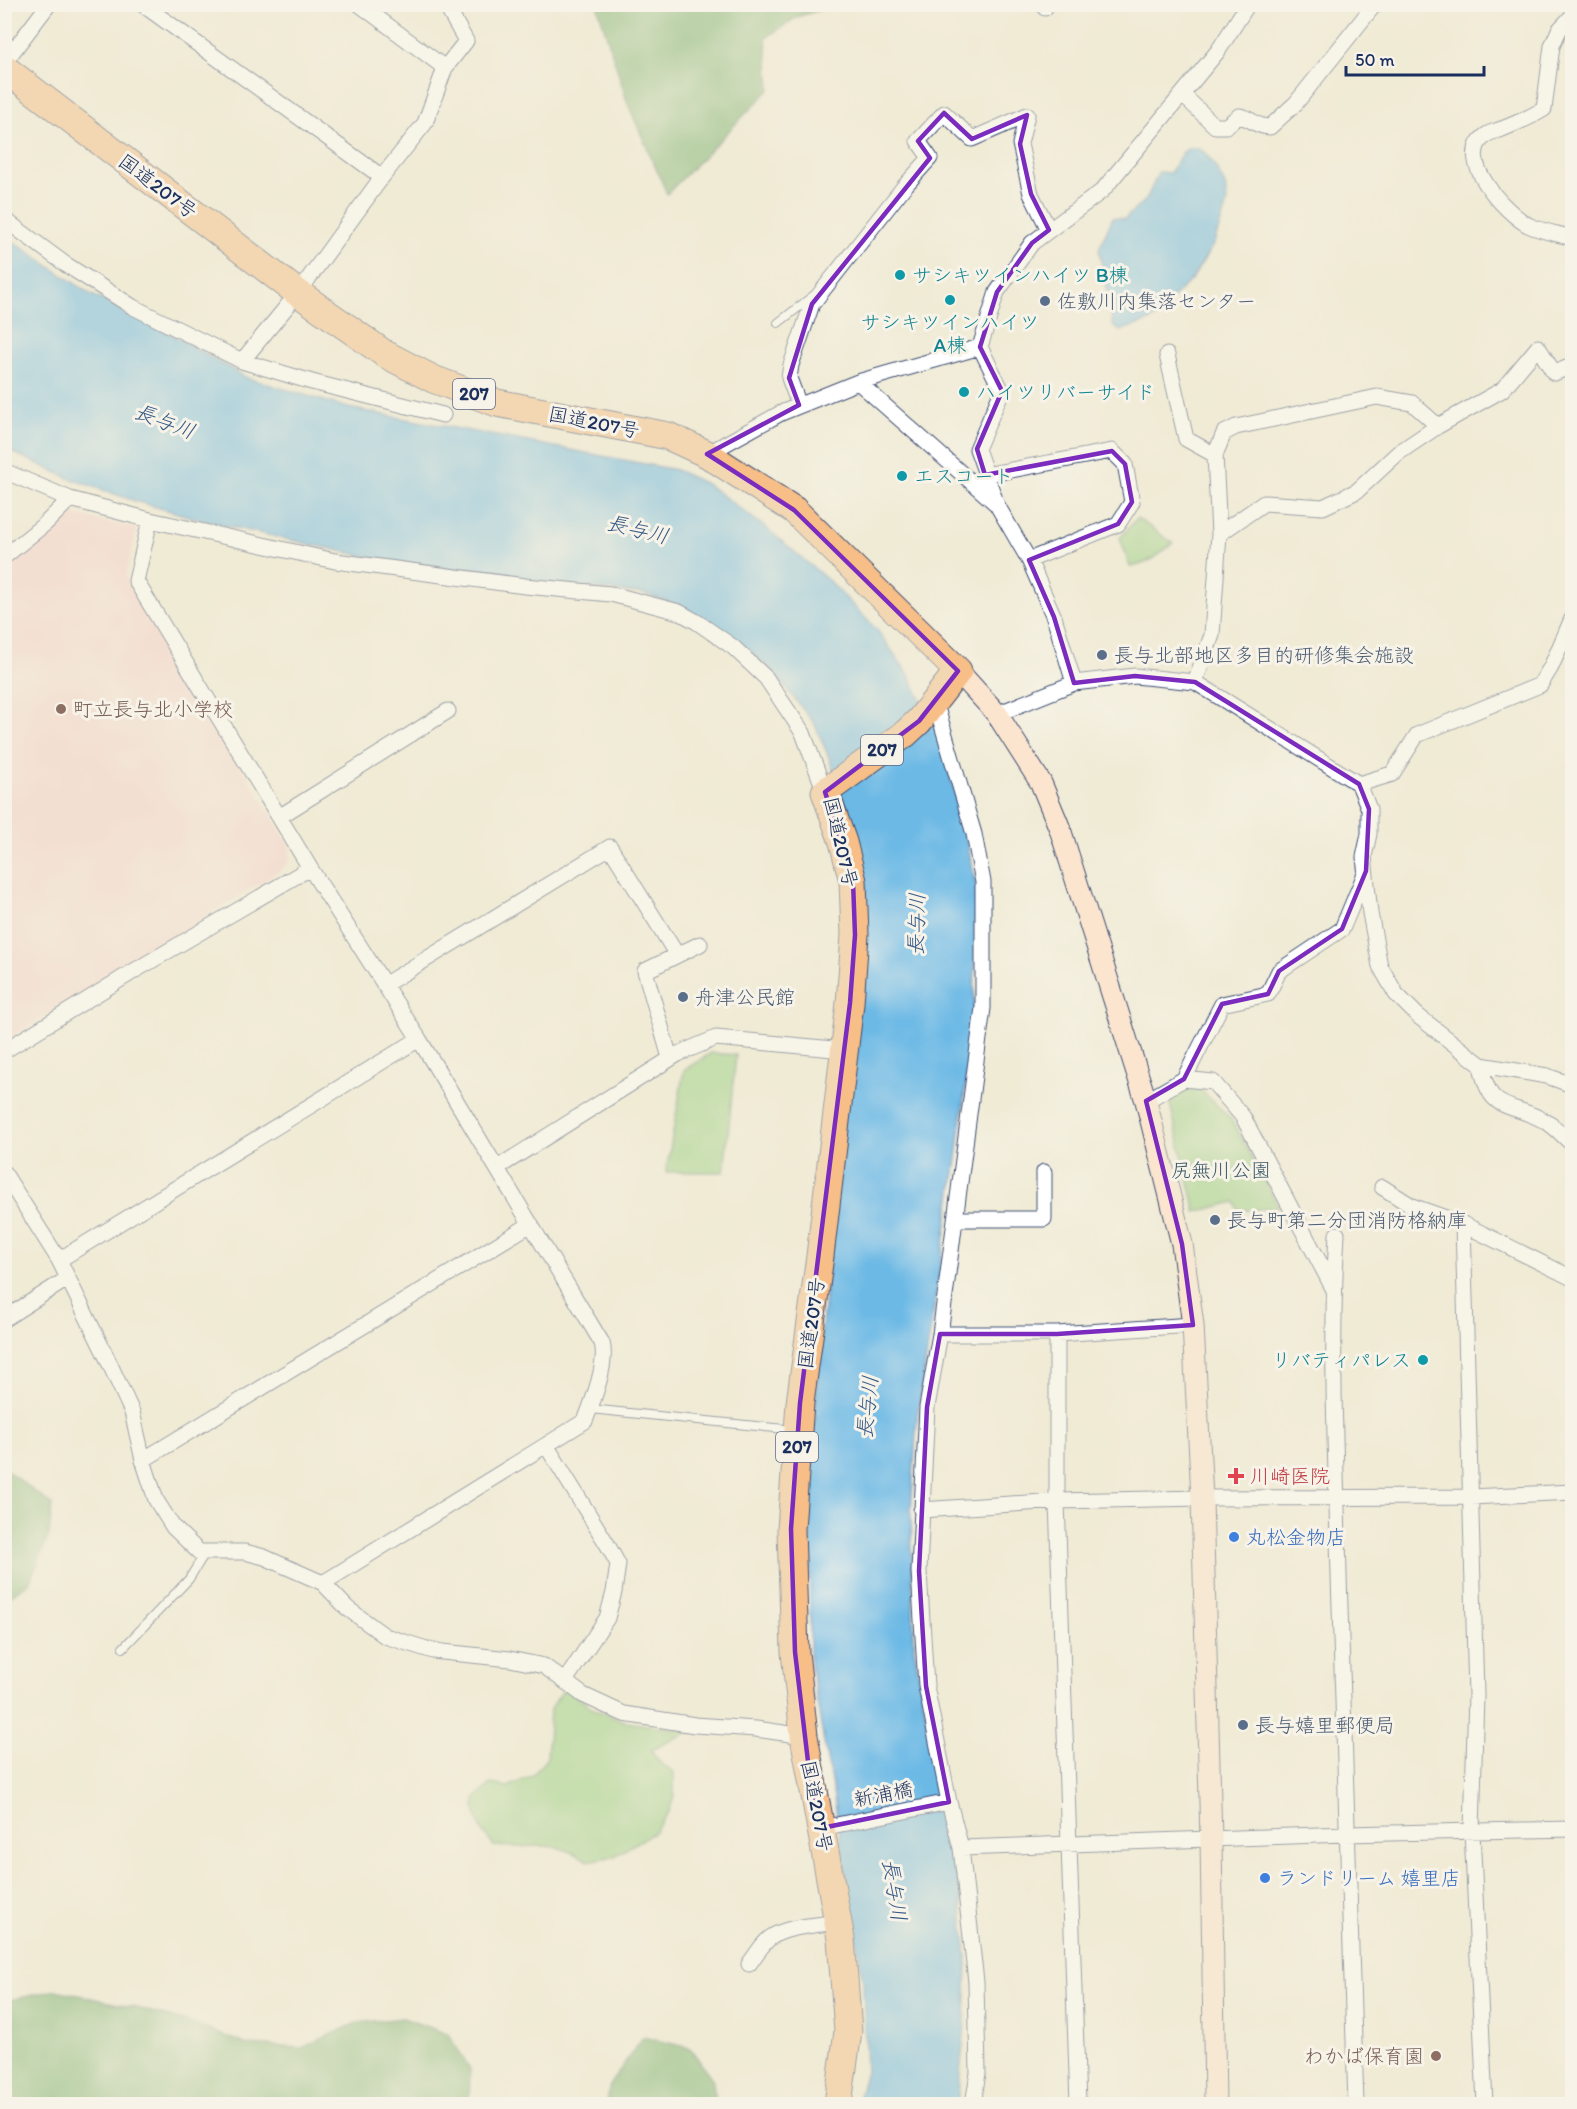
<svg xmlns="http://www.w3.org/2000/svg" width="1577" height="2109" font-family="Itim,'Klee One',sans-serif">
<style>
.built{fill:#f7d0cd}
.green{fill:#95ce82;stroke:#587e70;stroke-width:1.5}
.forest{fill:#78b170;stroke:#4a7067;stroke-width:1.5}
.water{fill:#6cb9e6;stroke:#4474a2;stroke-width:1.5}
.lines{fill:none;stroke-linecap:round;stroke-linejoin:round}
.lane-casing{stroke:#3b4b70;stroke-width:10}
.street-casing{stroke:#3b4b70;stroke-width:17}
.secondary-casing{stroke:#3b4b70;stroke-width:23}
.highway-casing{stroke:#3b4b70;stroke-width:29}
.lane{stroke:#fff;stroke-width:8}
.street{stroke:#fff;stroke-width:15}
.secondary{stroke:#fce5cf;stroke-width:21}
.highway{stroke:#f7be88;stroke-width:27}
.marked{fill:none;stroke:#7b2cbf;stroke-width:4.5;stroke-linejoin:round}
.culture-dot{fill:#0f9aa8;stroke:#f7f3e8;stroke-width:2}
.service-dot{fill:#5c6f8a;stroke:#f7f3e8;stroke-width:2}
.education-dot{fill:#8d6e63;stroke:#f7f3e8;stroke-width:2}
.health-dot{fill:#e0444e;stroke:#f7f3e8;stroke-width:2}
.shop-dot{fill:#3f7fe0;stroke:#f7f3e8;stroke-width:2}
.labels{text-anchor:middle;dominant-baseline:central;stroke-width:6;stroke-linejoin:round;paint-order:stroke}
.shield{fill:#f7f3e8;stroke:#5d6a87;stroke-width:1.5}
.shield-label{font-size:18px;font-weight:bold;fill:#1b2f5e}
.street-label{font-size:20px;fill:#1b2f5e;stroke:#f7f3e8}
.culture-label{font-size:20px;fill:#0d838f;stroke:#f7f3e8;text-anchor:start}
.service-label{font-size:20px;fill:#4e5e75;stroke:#f7f3e8;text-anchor:start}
.education-label{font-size:20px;fill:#785e54;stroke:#f7f3e8;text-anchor:start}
.park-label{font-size:20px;fill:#3a5767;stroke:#f7f3e8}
.health-label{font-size:20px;fill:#be3a42;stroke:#f7f3e8;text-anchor:start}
.shop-label{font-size:20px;fill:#366cbe;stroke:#f7f3e8;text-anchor:start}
.water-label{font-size:21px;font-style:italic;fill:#335887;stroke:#f7f3e8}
</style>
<rect width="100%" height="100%" fill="#f7f3e8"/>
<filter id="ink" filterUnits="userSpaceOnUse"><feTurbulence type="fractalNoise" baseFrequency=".0167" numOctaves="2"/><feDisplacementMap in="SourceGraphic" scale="12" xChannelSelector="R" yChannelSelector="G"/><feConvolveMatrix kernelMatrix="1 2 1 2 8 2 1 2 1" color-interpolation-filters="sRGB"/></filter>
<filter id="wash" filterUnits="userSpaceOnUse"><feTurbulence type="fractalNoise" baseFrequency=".008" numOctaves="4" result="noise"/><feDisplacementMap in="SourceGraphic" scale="24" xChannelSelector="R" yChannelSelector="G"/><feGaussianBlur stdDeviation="1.35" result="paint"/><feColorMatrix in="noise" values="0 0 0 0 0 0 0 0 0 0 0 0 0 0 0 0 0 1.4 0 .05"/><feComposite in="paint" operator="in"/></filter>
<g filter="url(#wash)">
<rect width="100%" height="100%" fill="#f0ebd5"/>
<path class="built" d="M63 513 137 528 126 577 289 844 291 856 288 864 280 871 5 1042V561Z"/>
<path class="green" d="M1137 518 1173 543C1159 555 1149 564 1130 567L1120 538Z
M711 1053 736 1055 724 1172H666L684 1070Z
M1189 1089H1200L1231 1119 1279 1207 1239 1211 1235 1202 1196 1212 1168 1096Z
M565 1688 594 1709 626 1722 690 1731 651 1750 661 1764 674 1772V1797L669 1811 654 1832 615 1856 588 1861C553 1837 531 1850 494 1846 481 1832 474 1818 475 1799L491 1784 508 1787 532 1776 547 1758 550 1709Z"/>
<path class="forest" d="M597 5V4L836 5 797 17 766 38 770 89 667 194 628 104Z
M5 1469 52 1505 49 1535 29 1583 5 1599Z
M56 1990 145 2010 196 2025 248 2045 302 2048 356 2023 403 2018 448 2034 470 2069 469 2104H5V2001Z
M643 2037 690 2048 713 2080 715 2104H606L610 2084Z"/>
<path class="water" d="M1190 148H1197L1204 152 1213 163 1225 185 1227 203 1214 243 1192 279 1162 308 1157 316 1152 320 1120 331 1113 326 1099 249 1113 217 1124 219 1146 200 1159 172 1170 173 1183 152Z
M5 236 92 295 169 333 247 378 348 408 676 470 708 485 765 527 829 581 877 630 909 675 938 734 962 818 976 885 974 1011 957 1159 917 1417 911 1512 914 1649 939 1790 956 1856 967 1957 965 2024 957 2104H857L866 2071 863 1981 836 1809 810 1663V1495L818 1368 866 883 851 822 828 755 814 723 772 671 737 640 683 607 645 594 437 572 213 523 135 501 71 479 5 449Z"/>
</g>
<g filter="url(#ink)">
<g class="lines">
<g class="lane-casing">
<path id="lane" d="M778 323 813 296
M590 1409 795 1430
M123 1648 189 1579 205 1553"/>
</g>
<g class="street-casing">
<path id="street" d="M142 4 382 177
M359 4 445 68
M1045 8 1047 4
M1572 16 1559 30 1552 46 1544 109C1531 117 1517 123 1502 129 1497 131 1489 132 1485 136 1454 159 1506 213 1528 225 1540 231 1559 234 1572 238
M4 63 49 4
M1183 95 1215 126H1226L1239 116C1252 118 1255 127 1270 127L1296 103 1375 4
M1027 115 1020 144 1031 194 1049 230
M4 219 65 264 133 307 242 361 312 382 443 415
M1167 355 1186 439 1215 455 1219 534 1212 635 1195 682
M242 361 298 293 382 177 425 123 445 68 466 41 445 4
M858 382 995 503
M799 405 789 378 791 365 812 304 903 188 930 158 918 141 944 113 972 139 1027 115
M707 454 781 413 858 382 980 347
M1215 455 1224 433 1236 427 1377 397 1412 403 1438 426
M4 471 70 499 150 520 335 561 525 586 611 594 679 612 697 622 733 647 766 678 803 733 825 792
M985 475 1112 451 1125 464 1132 502 1118 524 1029 560
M150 520 136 581 310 868 419 1039 602 1343C608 1363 593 1401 585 1421L323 1583
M1219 534 1264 503 1323 507 1357 491 1398 453 1438 426 1502 390 1538 347 1554 373 1572 366
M4 557 46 523 70 499
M1074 683 1054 617 1029 560 997 505 977 449 1002 391 980 347 997 292 1032 243 1102 191 1218 51 1248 4
M935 701 974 834 983 882V1008L940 1334 927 1407 919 1571 926 1686 949 1802 961 1848 976 1982 978 2073 973 2104
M997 714 1074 683 1135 676 1195 682 1359 784 1369 809V834L1364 857 1370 913 1380 966 1396 994 1418 1016 1481 1065 1547 1076 1572 1085
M1359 784 1392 774 1417 735 1540 685 1551 667 1572 619
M279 817 448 711
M384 985 610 847 677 955
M4 1051 134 971 310 868
M670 1058 645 971 700 944
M1481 1065C1490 1114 1507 1101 1543 1120 1554 1125 1563 1136 1572 1144
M1184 1079 1222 1004 1268 994 1279 971 1342 929 1365 874
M1146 1101 1184 1079 1213 1082 1243 1117 1334 1290
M497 1168 678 1054 716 1038 844 1050
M4 1173 59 1260 107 1358 132 1412 143 1460 156 1500 173 1527 199 1552H245L264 1557 323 1583 347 1608 385 1636 433 1651 510 1659 544 1666 583 1695 624 1714 695 1725 756 1729 804 1736
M1382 1187 1412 1206 1463 1224 1572 1278
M955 1219H1044V1172
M1463 1224 1476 1695 1472 1831 1485 2104
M1337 1234C1330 1347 1336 1461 1339 1574 1344 1751 1350 1928 1356 2104
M59 1260 419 1039
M4 1319 67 1279
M940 1334H1057L1193 1325
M1057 1334V1501L1078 2104
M546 1445 607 1544 618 1564 614 1592 607 1618 565 1681
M143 1460 531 1224
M921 1510 1057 1501 1202 1498 1471 1497 1572 1492
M822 1828 949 1802
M961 1848 1346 1834 1572 1829
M749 1964C756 1955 761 1945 770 1938 785 1926 819 1925 838 1922"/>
</g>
<g class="secondary-casing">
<path id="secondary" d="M958 671 997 714 1041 783 1060 829 1146 1101 1182 1244 1193 1325 1202 1498 1211 1840 1215 2104"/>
</g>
<g class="highway-casing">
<path id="highway" d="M4 68 298 293 385 354 433 379 497 403 668 436 707 454 794 510 958 671 919 721 905 734 825 792 843 842 853 881 855 935 850 1003 820 1256 800 1403 791 1529 795 1652 804 1736 841 1939 848 2031 838 2104"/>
</g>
<use href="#lane" class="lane"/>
<use href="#street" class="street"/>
<use href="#secondary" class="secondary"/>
<use href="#highway" class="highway"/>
</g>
</g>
<path d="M0 0H1577V2109H0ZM944 113 972 139 1027 115 1020 144 1031 194 1049 230 1032 243 997 292 980 347 1002 391 977 449 985 475 1112 451 1125 464 1132 502 1118 524 1029 560 1054 617 1074 683 1135 676 1195 682 1359 784 1369 809 1366 871 1342 929 1279 971 1268 994 1222 1004 1184 1079 1146 1101 1182 1244 1193 1325 1057 1334H940L927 1407 919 1571 926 1686 949 1802 822 1828 809 1770 795 1652 791 1529 800 1403 850 1003 855 935 853 881 825 792 919 721 958 671 794 510 707 454 799 405 789 378 812 304 930 158 918 141Z" fill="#f0ebd5" fill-opacity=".55" fill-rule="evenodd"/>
<path class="marked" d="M944 113 972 139 1027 115 1020 144 1031 194 1049 230 1032 243 997 292 980 347 1002 391 977 449 985 475 1112 451 1125 464 1132 502 1118 524 1029 560 1054 617 1074 683 1135 676 1195 682 1359 784 1369 809 1366 871 1342 929 1279 971 1268 994 1222 1004 1184 1079 1146 1101 1182 1244 1193 1325 1057 1334H940L927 1407 919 1571 926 1686 949 1802 822 1828 809 1770 795 1652 791 1529 800 1403 850 1003 855 935 853 881 825 792 919 721 958 671 794 510 707 454 799 405 789 378 812 304 930 158 918 141Z"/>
<g class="culture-dot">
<circle cx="900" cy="275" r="6"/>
<circle cx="950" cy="300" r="6"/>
<circle cx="964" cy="392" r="6"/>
<circle cx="902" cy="476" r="6"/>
<circle cx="1423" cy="1360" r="6"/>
</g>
<g class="service-dot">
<circle cx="1045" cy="301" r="6"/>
<circle cx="1102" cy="655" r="6"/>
<circle cx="683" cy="997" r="6"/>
<circle cx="1215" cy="1220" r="6"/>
<circle cx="1243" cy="1725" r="6"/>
</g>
<g class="education-dot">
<circle cx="61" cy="709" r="6"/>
<circle cx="1436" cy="2056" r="6"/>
</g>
<path class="health-dot" d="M1233 1467h6v6h6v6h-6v6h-6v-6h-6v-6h6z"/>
<g class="shop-dot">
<circle cx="1234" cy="1537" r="6"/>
<circle cx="1265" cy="1878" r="6"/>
</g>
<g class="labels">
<g class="shield">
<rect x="453" y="379" width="42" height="30" rx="4.5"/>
<rect x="861" y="735" width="42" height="30" rx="4.5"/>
<rect x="776" y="1432" width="42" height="30" rx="4.5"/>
</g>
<g class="shield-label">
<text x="474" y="394">207</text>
<text x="882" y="750">207</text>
<text x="797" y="1447">207</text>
</g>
<g class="street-label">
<text transform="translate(158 186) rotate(37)">国道207号</text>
<text transform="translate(594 422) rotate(11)">国道207号</text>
<text transform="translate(841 842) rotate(77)">国道207号</text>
<text transform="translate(811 1323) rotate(-82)">国道207号</text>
<text transform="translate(883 1794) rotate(-11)">新浦橋</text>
<text transform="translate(817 1806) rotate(79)">国道207号</text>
</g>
<g class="culture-label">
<text x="912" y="275">サシキツインハイツ B棟</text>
<text x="950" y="322" text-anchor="middle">サシキツインハイツ<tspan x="950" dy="23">A棟</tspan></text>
<text x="976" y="392">ハイツリバーサイド</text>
<text x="914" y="476">エスコート</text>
<text x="1411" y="1360" text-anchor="end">リバティパレス</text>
</g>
<g class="service-label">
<text x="1057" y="301">佐敷川内集落センター</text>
<text x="1114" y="655">長与北部地区多目的研修集会施設</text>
<text x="695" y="997">舟津公民館</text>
<text x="1227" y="1220">長与町第二分団消防格納庫</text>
<text x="1255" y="1725">長与嬉里郵便局</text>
</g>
<g class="education-label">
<text x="73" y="709">町立長与北小学校</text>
<text x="1424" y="2056" text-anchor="end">わかば保育園</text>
</g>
<g class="park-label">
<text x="1221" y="1170">尻無川公園</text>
</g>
<g class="health-label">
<text x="1250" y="1476">川崎医院</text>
</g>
<g class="shop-label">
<text x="1246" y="1537">丸松金物店</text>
<text x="1277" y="1878">ランドリーム 嬉里店</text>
</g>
<g class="water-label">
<text transform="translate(165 421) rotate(21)">長与川</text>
<text transform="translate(638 529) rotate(14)">長与川</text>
<text transform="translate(916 924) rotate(-88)">長与川</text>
<text transform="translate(867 1407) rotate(-84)">長与川</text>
<text transform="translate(895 1890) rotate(81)">長与川</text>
</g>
</g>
<rect width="1577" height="2109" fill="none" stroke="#f7f3e8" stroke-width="24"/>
<path d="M1346 66v9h138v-9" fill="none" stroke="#1b2f5e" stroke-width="3"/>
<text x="1355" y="66" font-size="18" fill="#1b2f5e" stroke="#f7f3e8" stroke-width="4.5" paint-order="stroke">50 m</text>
</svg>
